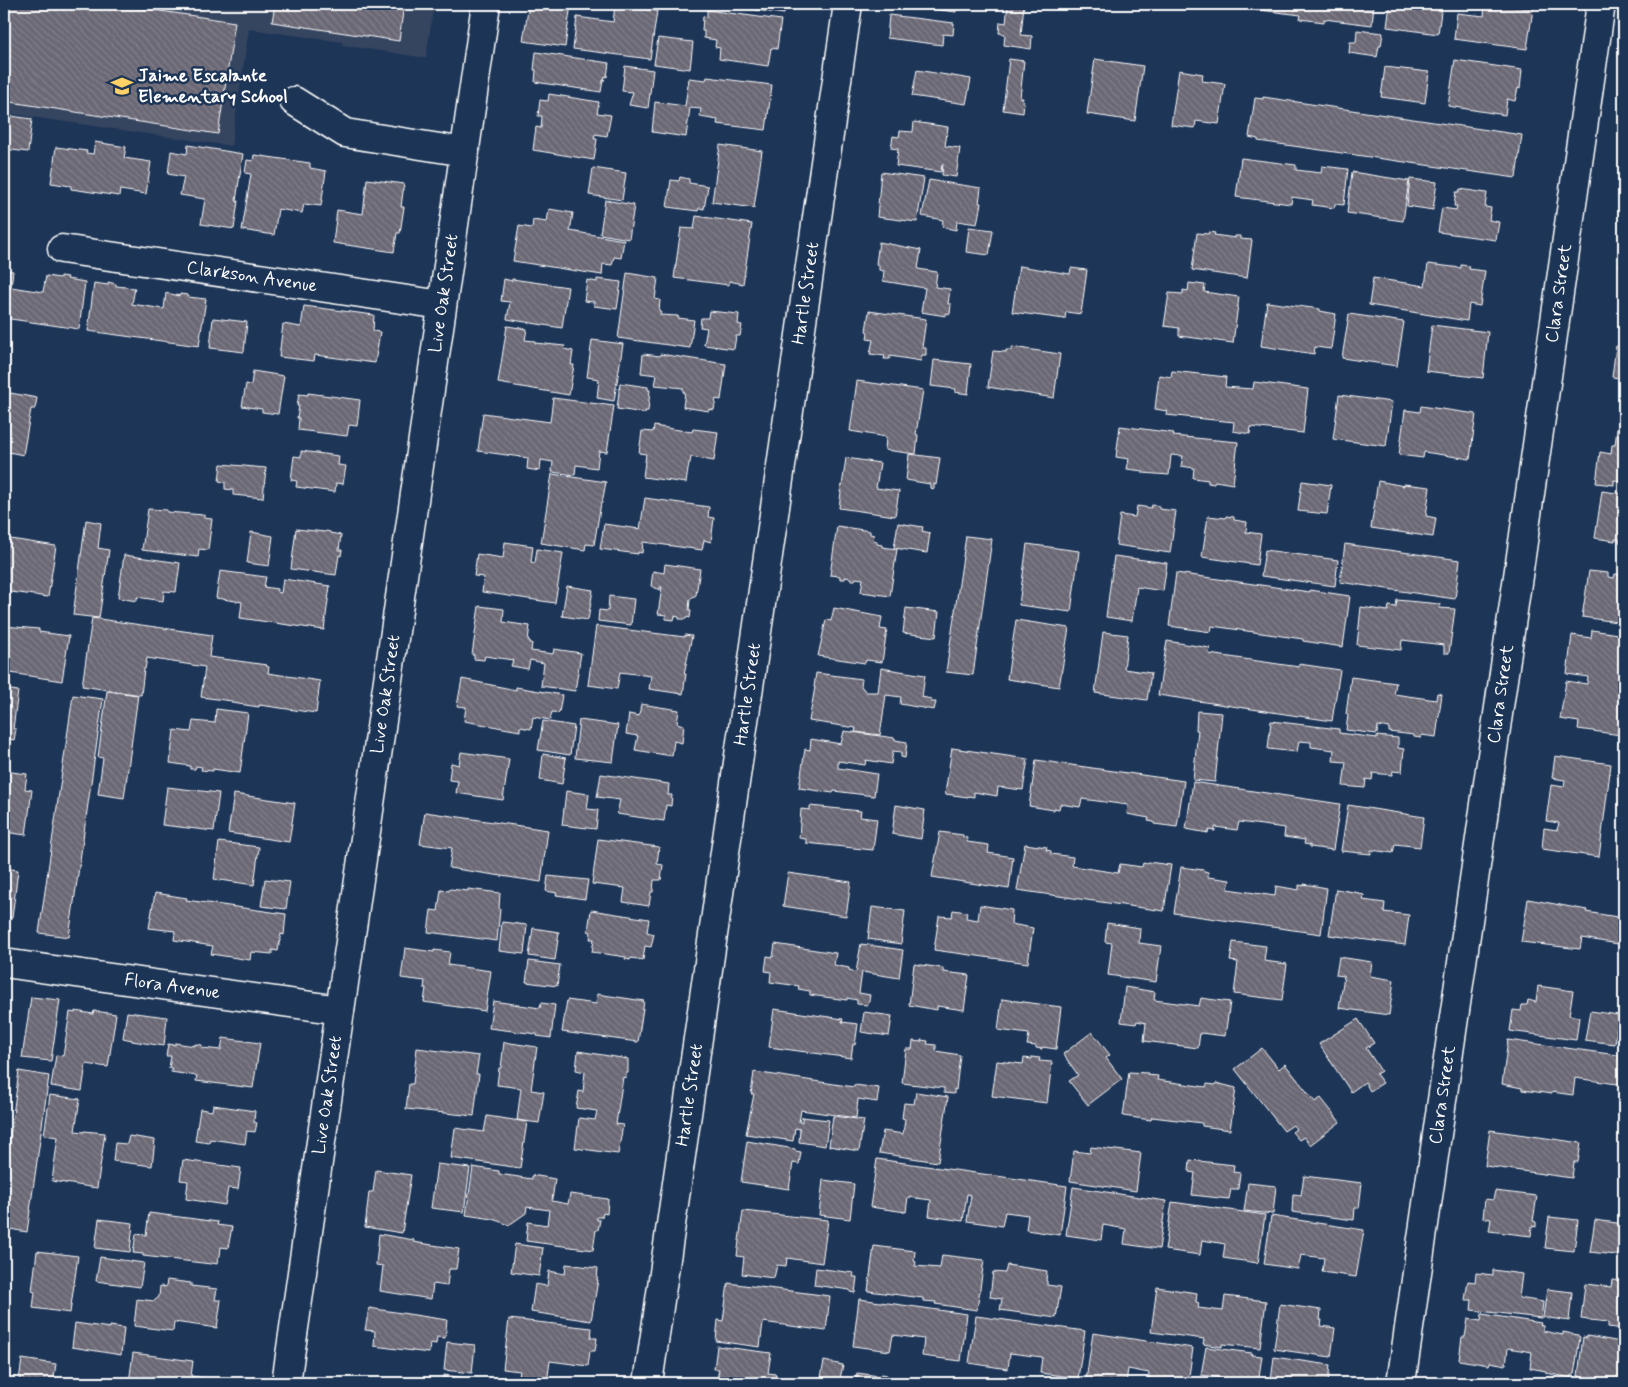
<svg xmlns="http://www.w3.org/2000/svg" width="1628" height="1387" font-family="Mynerve,sans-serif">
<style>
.built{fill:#344460}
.building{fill:url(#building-back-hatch);stroke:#fff}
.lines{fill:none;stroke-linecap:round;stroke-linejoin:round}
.street-casing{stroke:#fff;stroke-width:31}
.secondary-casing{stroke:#fff;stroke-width:31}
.street{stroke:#1d3557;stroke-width:28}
.secondary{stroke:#1d3557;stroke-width:28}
.labels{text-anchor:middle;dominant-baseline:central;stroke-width:5;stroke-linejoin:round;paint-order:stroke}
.poi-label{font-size:18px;font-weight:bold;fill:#fff;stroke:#1d3557;text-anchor:start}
.street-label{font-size:18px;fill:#fff;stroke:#1d3557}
</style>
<defs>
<pattern id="building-back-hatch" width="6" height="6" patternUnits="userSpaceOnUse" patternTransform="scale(1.25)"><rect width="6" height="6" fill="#6b6875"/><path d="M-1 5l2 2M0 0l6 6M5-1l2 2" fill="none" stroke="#817f8a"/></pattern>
</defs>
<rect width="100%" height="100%" fill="#1d3557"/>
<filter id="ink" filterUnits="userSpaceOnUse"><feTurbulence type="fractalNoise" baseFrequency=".02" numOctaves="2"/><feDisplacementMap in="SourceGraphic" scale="10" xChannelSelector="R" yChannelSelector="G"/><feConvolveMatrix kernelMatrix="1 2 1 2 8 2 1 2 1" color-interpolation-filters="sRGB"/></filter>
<g filter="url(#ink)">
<path class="built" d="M4 4H434L426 58 342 45V42L249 29 231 146 4 113Z"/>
<path class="building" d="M4 4H113L235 22 218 134 4 101Z
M275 4H404L399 41 272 22Z
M529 4H571L565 47 523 41Z
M729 4H785L784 14 729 6Z
M897 4H957L956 12Z
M1008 4H1024L1021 35 1032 36 1031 49 1004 45 1005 34 999 33 1000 22 1006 23Z
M1205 4H1237V8Z
M1252 4H1374L1372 25 1324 19V22L1300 19 1301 15 1252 9Z
M1390 4H1442L1438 34 1387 27Z
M1485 4 1533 9 1527 49 1454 39 1457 13 1484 16Z
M615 5 657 11 650 59 573 49 577 17 613 22Z
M707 10 781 20 777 49 771 48 768 66 719 59 720 48 715 47 716 40 704 38V31H702L703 16 707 17Z
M889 15 954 23 953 35 943 34 942 45 887 38Z
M1357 30 1383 33 1381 46H1379L1377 57 1349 53 1350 42H1356Z
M658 38 693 42 690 69 654 64Z
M536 52 609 63 607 77 605 76 604 81 603 80 601 92 535 82 536 70H534Z
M1009 59 1024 61 1020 98H1023L1022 102H1024L1023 113 1003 110Z
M1095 59 1143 66 1135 121 1087 114Z
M1455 60 1522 70 1520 89 1518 88 1515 101 1507 99 1505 115 1448 106Z
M625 66 653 70 648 108 629 105 633 92 622 91Z
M1385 67 1429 72 1425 103 1381 97Z
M917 70 971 79 966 104 912 96Z
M1179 70 1203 74 1202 81 1225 84 1219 124 1196 121 1195 128 1171 125Z
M707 77 772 85 766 130 717 124 718 120 700 117 701 109 690 108 686 137 652 132 655 102 685 106 689 78 706 80Z
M549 94 599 102 597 113 611 115 607 136 595 134 594 139H597L594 160 533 150 536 127 541 128 542 116H538L540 100 548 101Z
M1263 97 1522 135 1516 178 1258 141V139L1249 137 1255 98 1263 99Z
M4 115 32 119 28 152 4 149Z
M914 122 948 127 945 146 960 148 956 177 942 175 943 164H942L941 172 896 166 898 149 891 148 893 136 899 137 900 131 913 132Z
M95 142 126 147 124 158 151 162 146 194 120 190 119 196 71 189V186L51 183 56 147 87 151 86 153 93 154Z
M188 145 243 154 236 201H238L234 229 201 224 205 199 180 195 184 177 168 174 171 151 187 154Z
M720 145 762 151 754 208 712 202Z
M254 155 310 163V168L326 171 321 206 304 204 302 213 278 209 274 235 242 230 251 174 245 173 247 160 253 161Z
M1241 158 1296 165V170L1321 173 1322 166 1348 169 1344 205 1335 204 1334 208 1312 205 1313 200 1292 197 1291 204 1236 197Z
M593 168 626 173 622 200 589 195Z
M881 172 924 178 917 222 877 217Z
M1352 172 1409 181 1403 221 1347 213Z
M680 177 689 179V183L708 186 704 209 699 208 698 211 667 207 671 180 679 181Z
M367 179 404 184 401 207H404L400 233H397L394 252 333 243 337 210 363 214Z
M1410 179 1437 182 1433 210 1407 206Z
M929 180 981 188 979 203H981L977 224 957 221 956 230 942 227 943 220 922 216Z
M1460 189 1487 193 1485 207 1491 208 1489 220 1499 222 1496 240 1438 232 1442 208 1456 210 1457 206H1454L1456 192H1459Z
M605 200 634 205 629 239 600 234Z
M549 209 573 213 570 231 624 240 621 258 614 257 612 265 603 264 602 275 513 261 519 226 532 228 533 220 547 222Z
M696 216 752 224 743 284 729 281V285L674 278 681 228 694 229Z
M969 227 993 230 989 255 966 252Z
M1624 229V267H1619Z
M1209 232 1215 233 1214 235 1235 238V236H1240V239L1252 240 1247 278 1192 270 1197 233 1208 234Z
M879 242 921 250 918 269 937 272 935 287 950 289 948 304H951L950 314 946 313V316L921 312 925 288 883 281 884 271 879 270V265L876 264Z
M1428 264 1461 268V265L1470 266 1469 269 1485 271 1480 306 1469 304 1467 321 1369 305 1373 278 1425 286Z
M1019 266 1070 274 1071 268 1087 270 1081 314 1066 312 1065 319 1012 312Z
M4 270 13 271 11 287 43 292 46 276 60 278V276L68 277 67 279 85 282 79 329 4 318Z
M627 273 658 278 655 299 660 300 659 311 661 312 660 315 678 316V318L694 320 690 348 618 338Z
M504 279 512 281V279L568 287 562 328 507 319 510 302 501 301Z
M597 279 621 282 617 309 594 306V302L584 301 587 280 597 282Z
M108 282 116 284V286L135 288 132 304 164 309 166 293 180 296V294L188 295V297L206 299 199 346 88 331 94 283 108 285Z
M1189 283 1205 285 1204 292 1239 297 1233 343 1179 336V328L1164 326 1169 293 1183 294V290L1188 291Z
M1267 302 1320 309V311L1336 314 1331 349 1315 347 1314 354 1261 346Z
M304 306 374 315 373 331 380 332 375 363 315 355 314 361 279 357 283 324 301 327Z
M709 311 739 314 738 324 742 325 740 336H736L734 349 704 345 707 328 700 327 701 318H708Z
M869 311 926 319 922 348H926V355H922L921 361 890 356V359H884L885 356 870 354 873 340 867 339 868 332 866 331Z
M1349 314 1404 322 1397 366 1342 358Z
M213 318 247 322 244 352 210 348Z
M1432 325 1488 332 1483 378 1426 371Z
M507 326 527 329 525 340 535 341V343L565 346 564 349 573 351 571 365H574L569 395 498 383Z
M592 340 623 344 614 401 597 398 599 379 587 377Z
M1616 346 1624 348V405H1621L1623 389 1621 388 1622 378 1612 377Z
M1012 347 1060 354 1054 398 988 387 993 351 1006 352V350H1012Z
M643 354 660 356V354L726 364 721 400 716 399 714 410 709 409V411L683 407 685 392H683V388L655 385 657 375 641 373Z
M934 360 971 364 968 394 955 392 956 389 931 386Z
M253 371 284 376 278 414 262 412V409L242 406 246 384 251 385Z
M1172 371 1226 377 1225 387 1253 389 1254 382 1308 389 1303 433 1251 427 1250 434 1233 431 1234 422 1166 415 1167 411 1155 409 1159 375 1171 377Z
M857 381 923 390 916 434 918 435 916 454 885 450 886 437 850 431Z
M620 383 648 387V390H650L648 411H645V413L617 409Z
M5 392 37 398 35 409H31L23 455 4 451V395Z
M308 393 360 400 357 426 349 425 347 436 298 430 299 418H297L299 406H297L299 394 308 395Z
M1339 395 1392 402 1386 446 1333 439Z
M553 398 614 406 607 452 599 451 597 468 576 465 575 475 552 472 553 462 541 460 540 471 527 469 528 458 478 451 483 413 550 422Z
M1421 406 1476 414 1470 459 1424 452 1423 458 1399 455 1405 410 1420 412Z
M654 426 692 432 693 429 718 432 714 461 691 457 690 463H689L686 483 643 477 646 454 639 453 642 431 653 432Z
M1120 426 1174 433 1173 436 1238 442 1233 484 1215 481 1214 484 1208 483V480L1193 478 1194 468 1181 466 1183 456 1171 455 1169 475 1143 473V471L1127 469 1129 459 1116 457Z
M1617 429 1624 430V481L1614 480V485L1596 483 1600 452 1611 454 1612 445H1615Z
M301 451 339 456 338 465 346 466 343 484 336 483 335 492 296 487 297 481 291 480 294 456 301 457Z
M909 454 940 458 936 485 934 484V489L930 488V484L906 480Z
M846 458 880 463 876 488 899 491 895 516 839 508 841 492H840L841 486H842Z
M221 464 266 468 263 498 233 495V490L225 489V482L219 481Z
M552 474 606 482 602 503H601L594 545 586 544 585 550 541 543Z
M1302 481 1331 485 1327 514 1298 511Z
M1378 481 1404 486V484L1430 487 1426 516 1436 518 1433 537 1371 528Z
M1602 491 1624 494V543L1619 542V539H1615V541L1595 538Z
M645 498 709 507 708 517 714 518 711 542 704 540 702 550 643 542 642 553 638 552V554L600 549 604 524 640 529Z
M1152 505 1159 506V509L1176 511 1170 553 1116 545 1120 515 1135 517 1137 506 1151 508Z
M148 509 167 510V512L204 515V518L212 519 208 550 199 549 198 557 142 550Z
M1208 516 1226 518V516L1234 517V520L1247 522 1246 532 1261 534 1257 565 1202 557Z
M86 520 101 523 98 548 109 550 99 618 73 615Z
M898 523 923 527 922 531 930 533 927 553 894 548Z
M837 526 870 531V534L874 535 873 540 877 541V544L882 545V547L897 549 890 596 861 592 863 579 856 578 855 580H851V578L845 577V579H840V576L830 575Z
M296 529 325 532 326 531 330 532V533L341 535 339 550H342L341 556 339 555 336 575 291 569Z
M251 532 273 536 269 566 247 563Z
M966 536 992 539 973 675 946 672Z
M4 538 56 546 48 597 4 591Z
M505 542 533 546 531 562 535 563 537 549 563 553 555 603 482 592 484 577 474 576 477 554 503 558Z
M1027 544 1079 551 1071 612 1019 605Z
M1345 544 1460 560 1455 599 1340 582Z
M1265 550 1338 560 1335 586 1261 576Z
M124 555 180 563 176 592 164 591 163 601 137 597V601L118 598Z
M1114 556 1167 563 1163 591 1137 587 1132 621 1106 617Z
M665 564 700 569 696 595 690 599 689 610H691L690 618 687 617 686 619H679V617L675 616 674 620 666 619V615L658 614 662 587H660V590L651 586 653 571 664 573Z
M220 571 266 577 264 587 277 589V592L281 593 283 579 330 586 324 630 240 618 242 602 216 598Z
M1589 571 1608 573V577L1614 578 1615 574 1624 575V623L1582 617Z
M1176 573 1310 592V590L1350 596 1343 647 1303 641V639L1212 626 1211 632 1169 626Z
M567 586 593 590 588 620 562 616Z
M609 596 634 599 631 625 598 621 599 610 608 611Z
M1397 600 1440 604 1439 608 1455 609 1449 653H1444V645L1402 640 1401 650 1357 645 1361 607 1388 611 1389 606 1396 607Z
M479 606 504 609 503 622 530 626 528 640 530 641V643H532L531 651 553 654 554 649 581 653 575 691 541 686 544 663 530 660 528 669 511 666 513 660 485 656 484 660 474 659V655H472Z
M834 608 882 617 880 629 887 630 882 662 866 660 865 663 818 656 826 620 831 621Z
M906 608 939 612 936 637 903 633Z
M92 618 212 635 209 657 267 665 266 666 269 667 268 673 320 681 316 713 259 705V707L232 703V701L201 697 205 667 147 658 145 669H144L141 695 82 686Z
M1016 620 1069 628 1059 687 1007 679Z
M4 626 39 629V632L69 636 62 681 4 672Z
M596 626 685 637V635L692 636 684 674H686L683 694 649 689 651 676 620 672 617 689 588 685Z
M1592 630 1624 635V729L1622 728 1621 735 1578 729 1579 722 1560 719 1566 681 1587 684 1588 677 1567 674 1572 635 1591 638Z
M1103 632 1128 635 1124 669 1151 673 1147 700 1095 693Z
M1167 641 1210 648 1209 654 1299 667V664L1340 670 1332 721 1158 695Z
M881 668 925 675 922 697 931 699V702H936L934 710 900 704 901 697 886 695 880 735 855 732 856 728 809 721 815 687H814L816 673 862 679 861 686 866 692H878Z
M1351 677 1396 683 1394 694 1436 700 1437 693 1442 694 1436 737 1421 735V738L1414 737V735L1389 732V728L1378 726 1377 734 1346 730 1348 715 1346 714Z
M462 679 516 690V687L562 695 559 713 552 712 550 720 533 717 531 729 520 727V731L464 721 466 707 457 706Z
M4 689 18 691 13 729H16L14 740 4 738Z
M107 691 138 695 124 798 98 794 103 758 98 757Z
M73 695 103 699 69 937 39 933Z
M641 704 679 710 677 723 684 725 682 743 674 741 672 756 635 750 638 736 626 734 629 714 639 716Z
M216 709 248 713 240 773 213 769V771L201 770 202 767 196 766 195 769H190V766L170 763 174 730 191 732 193 721 215 723Z
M1197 711 1222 713 1215 782 1193 780 1198 730H1196Z
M579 720 618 725 613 762 575 758Z
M543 721 574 726 570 755 538 750Z
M1271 721 1339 729V733L1377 738V736L1398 738V748L1404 749 1402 772 1393 771 1392 775 1373 773 1372 780 1366 779 1365 788 1343 786 1346 762 1333 761 1334 750 1311 747V742L1299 741 1297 752 1268 749Z
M844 731 895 738V740L907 742 905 758 901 757V752L893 751 891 764 866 760 865 765 838 761V768L877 774 874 796 834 791 833 793 799 788 805 749 810 750 811 739 841 744Z
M952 748 1028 759 1023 790 998 787 997 796 974 792V797L968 796V797L945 794Z
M461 752 509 759 503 800 456 793 458 781 449 780 451 763 459 765Z
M543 754 566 758 562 784 540 780Z
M1555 756 1611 764 1599 857 1542 849 1544 828 1557 830 1559 823 1546 821 1551 785 1564 787 1565 780 1552 778Z
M1036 760 1184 781 1177 827 1154 824V822L1148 821 1149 818 1127 814 1128 805 1082 799 1080 807 1060 804 1059 809 1054 808V810L1029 806Z
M4 771 27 774 25 789 32 790 26 835 4 832Z
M601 774 669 784 668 795H672L671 806 666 805 664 821 617 814 620 800 597 797Z
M1193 782 1340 804 1333 850 1310 847V845L1304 844 1305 840 1284 837 1285 828 1239 822 1237 830 1215 827V831L1209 830 1208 833 1186 829Z
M167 787 219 793 214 831 162 825Z
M566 791 589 794 587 809 598 810 596 829 562 825Z
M234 794 295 803 289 842 228 833Z
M896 805 925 810 921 839 892 834Z
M1348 805 1424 817 1420 847 1395 844 1393 853 1371 850V854L1341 851Z
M810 806 861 811 860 817 877 819 873 850 806 843V839L799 838 801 809 810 810Z
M425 812 548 830 541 882 449 868 452 848 420 844Z
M1624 828V852L1621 851Z
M940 832 963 835V837L967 838V842L989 845 988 853 1013 857 1009 889 932 877Z
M598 839 659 847 657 864 663 865 661 880H654L653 892H651L649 906 623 902 625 888 592 884Z
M219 842 259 847 254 885 214 879Z
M1025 844 1047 847 1046 850 1051 851V854L1073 857 1072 866 1118 873 1120 864 1142 867 1143 863 1147 864 1148 862 1171 865 1164 911 1017 890Z
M1181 867 1204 870V871L1208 872V877L1230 880 1228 889 1275 896 1276 886 1299 890V885L1304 886V884L1327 888 1321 934 1174 913Z
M4 868 18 870 12 918 6 917 5 929Z
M788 873 851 882 846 916 783 906Z
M548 876 588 880 585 899 556 895 557 893 546 891Z
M265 879 290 882 286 909 261 906Z
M450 889 468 891V889L500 893 499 908 500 909 497 941 428 932 431 910 438 911 441 890 449 891Z
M1336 889 1359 893V894L1364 895 1363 900 1385 903 1384 912 1409 915 1405 945 1329 935Z
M155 893 187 898 186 900 286 914 284 935 281 934 278 951 272 950V954L251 952 250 960 211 954 213 946 174 940 175 931 149 928Z
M1528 899 1587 910 1586 912 1624 918V945L1582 938 1580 949 1521 942Z
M980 905 1012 910 1011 924 1033 928 1028 963 934 950 939 916 952 917 953 910 967 912 966 918 978 920Z
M872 907 905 911 901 944 868 939Z
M591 910 649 919 647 932 654 934 651 947 645 946 643 960 631 958 630 960 625 959 626 957 592 952 594 939H590L591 932 588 931Z
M502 922 527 925 524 954 499 951Z
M1107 923 1140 928 1139 943 1161 946 1156 982 1108 975 1112 943 1105 942Z
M533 928 559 932 555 960 529 956Z
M1233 942 1266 946 1264 961 1287 964 1282 1000 1234 994 1238 962 1230 961Z
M775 944 836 953 834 965 849 968V970L856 972 861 944 903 950 899 978 862 972 859 993 870 995 868 1005 857 1004V1000L847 998V1000L810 995V991L798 989 799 986 770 982 771 972 765 971 767 956 773 957Z
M405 948 434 952V950L450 952 448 965 491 971 485 1011 424 1002 426 988H424L425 981 401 978Z
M1339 957 1372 962 1370 976 1394 980 1389 1015 1339 1008 1344 976 1336 975Z
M529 961 560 965 557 986 526 982Z
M914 964 943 968V972L969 975 964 1010 937 1006V1010L909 1005Z
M1538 986 1573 991 1569 1015 1579 1017 1576 1040 1510 1031 1513 1010 1521 1011 1522 1005H1527L1528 1000 1536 1002Z
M1125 987 1155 992 1154 1000 1199 1006 1201 998 1230 1002 1225 1036 1200 1033 1198 1048 1144 1041 1146 1023 1137 1021 1136 1024 1121 1022Z
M597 994 644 1001 638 1042 562 1032 567 1000 596 1004Z
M31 997 60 1000 51 1061 22 1058Z
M1002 999 1061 1007 1056 1049 1042 1047V1049L1036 1048V1046L1027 1045 1029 1034 998 1030Z
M493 1001 540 1008 541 1003 555 1005 551 1038 537 1036V1034L489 1028Z
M774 1009 843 1019 842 1022 858 1024 855 1045 853 1044 851 1058 769 1047Z
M75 1011 93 1014 94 1011 116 1014 108 1067 86 1064 82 1091 51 1086 56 1055 63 1056 70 1012 75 1013Z
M1590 1011 1619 1015 1615 1044 1585 1040Z
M127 1012 167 1017 164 1046 132 1041V1040L123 1038Z
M864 1012 892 1016 889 1036 861 1032Z
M1358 1019 1374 1043 1366 1048 1381 1071 1376 1074 1383 1083 1370 1091 1365 1082 1351 1092 1319 1044Z
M1092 1032 1110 1055 1106 1058 1122 1079 1088 1105 1069 1081 1078 1075 1063 1054Z
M223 1038 260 1043 253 1088 196 1081 197 1076 171 1072 172 1068H169L171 1056H166L168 1044 175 1045V1043L195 1046V1044L202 1045V1048L221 1050Z
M921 1040 928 1041 927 1044 936 1045V1051L960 1055 956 1090 954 1089V1094L944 1093V1088L902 1083 906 1049H912L913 1041 921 1042Z
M1508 1040 1624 1056V1085L1575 1078 1573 1095 1552 1092V1094L1522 1090V1088L1502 1084Z
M504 1042 537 1047 531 1090 544 1092 539 1123 517 1120 521 1088 497 1085 499 1068H501Z
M417 1048 479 1056 476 1074H479L474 1116 406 1109 409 1084H413Z
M1262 1048 1279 1069 1285 1064 1315 1102 1321 1098 1340 1122 1310 1145 1304 1137 1299 1140 1292 1132 1296 1129 1293 1125 1284 1131 1235 1069Z
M578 1051 628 1059V1073H626V1078L623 1077 616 1124 623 1125 618 1154 575 1148 579 1118 595 1120 597 1111 576 1108 579 1091 583 1092 585 1072 576 1070Z
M1032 1057 1040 1058 1039 1061 1052 1062 1047 1103 992 1096 997 1061 1023 1064 1024 1058 1032 1059Z
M19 1071 49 1076 27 1232 4 1228V1181Z
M754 1072 854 1087V1085L879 1088 877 1102 858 1099 856 1118 801 1110 799 1122H802V1117L829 1120 825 1146 799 1142 800 1129 795 1128 793 1141 746 1134 754 1094H751Z
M1129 1072 1148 1073 1147 1075 1158 1076 1157 1080 1206 1087 1207 1084 1215 1085 1216 1083 1236 1088 1230 1130 1202 1126V1123L1152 1117 1151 1120 1123 1116Z
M916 1092 948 1097 938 1162 879 1153 883 1131 903 1134 905 1119 902 1118 904 1103 914 1104Z
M50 1095 80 1099 75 1131 84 1132V1131L105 1133 97 1188 52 1181 58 1137 44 1135Z
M213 1105 255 1111 254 1122 257 1123 255 1132 247 1131 245 1144 210 1139 209 1143 195 1141 200 1109 212 1111Z
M487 1116 527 1122 520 1168 451 1158 455 1128 484 1132Z
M833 1116 864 1120 859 1151 829 1146Z
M1490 1130 1581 1143 1578 1162H1574L1572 1178 1485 1166Z
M129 1136 155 1140 152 1166 113 1161 115 1143 127 1144Z
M747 1141 795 1149V1151L801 1152 799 1164 793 1163 789 1189 741 1182Z
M1091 1147 1141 1153 1136 1191 1070 1181 1074 1151 1090 1153Z
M877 1159 1067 1186 1060 1235 1026 1230 1028 1215 1005 1212 1002 1226 967 1221 971 1195 967 1194 963 1221 929 1216 931 1200 908 1197 906 1212 870 1207Z
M183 1160 241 1168 238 1189 228 1188 225 1205 186 1199 188 1181 180 1180Z
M1190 1160 1234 1165 1233 1172 1240 1173 1238 1189H1231L1229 1199 1192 1195 1195 1173 1189 1172Z
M437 1164 470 1168 464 1212 431 1208Z
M473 1167 499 1171V1174L532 1179V1175L555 1179 552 1201 568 1204 570 1194 608 1199 607 1214 603 1213 602 1217H597V1220H600L598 1230H596L593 1250 526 1241 528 1222 547 1225 549 1210 527 1207 526 1213 509 1225 493 1219 466 1215Z
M376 1170 411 1175 402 1233 365 1227 369 1192H373Z
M1304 1176 1362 1183 1359 1208H1355L1354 1220 1292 1212 1293 1194 1301 1195Z
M823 1180 854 1184 850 1219 819 1215Z
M1248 1183 1276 1186 1273 1214 1244 1211Z
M1073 1187 1166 1201 1159 1249 1124 1244 1126 1229 1103 1225 1101 1240 1066 1235Z
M1495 1191 1537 1196 1533 1221 1536 1222V1227L1532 1226 1531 1236 1489 1231 1491 1219 1483 1218 1485 1199 1493 1200Z
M1172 1202 1265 1215 1258 1263 1223 1258 1225 1244 1202 1240 1200 1255 1165 1250Z
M743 1211 828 1220 822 1263 787 1258 786 1266 777 1265 774 1278 742 1274 744 1257 737 1256Z
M149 1213 218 1222 217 1225 232 1227 228 1248 221 1247 220 1256 218 1258 217 1264 212 1263 211 1264 143 1256V1254L133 1253 136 1234 146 1235Z
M1271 1216 1364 1230 1356 1277 1322 1272 1324 1258 1301 1255 1298 1269 1264 1264Z
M1549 1217 1578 1220 1574 1251 1545 1248Z
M99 1219 133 1223 130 1252 95 1248Z
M1595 1220 1624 1224V1256L1590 1252Z
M379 1234 414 1240 413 1242 459 1249 456 1269H449L447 1286 433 1284 431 1299 380 1291 383 1266 376 1265Z
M515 1244 543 1248 539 1276 511 1272Z
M874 1246 915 1251 914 1261 916 1262 915 1266 940 1268 942 1255 984 1260 977 1310 935 1304 936 1302 923 1301V1298L868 1291Z
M37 1251 78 1256 70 1313 33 1308 35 1292 32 1291Z
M100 1257 144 1263 140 1287 96 1281Z
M566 1264 598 1268 597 1280H598L591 1321 531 1312 535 1284 547 1286 549 1271 565 1274Z
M1007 1265 1047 1271 1046 1281H1047V1285L1061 1287 1056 1318 1000 1310 1002 1299 990 1297 993 1272 1005 1273Z
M816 1268 854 1273 853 1277H857L855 1293 850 1292V1290L814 1285Z
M1493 1270 1522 1274 1519 1298 1543 1302 1541 1318 1471 1310 1472 1300H1465L1468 1281 1475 1282 1476 1273 1493 1275Z
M167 1280 191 1283V1286L217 1289 215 1300H221L217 1328 174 1322 173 1331 134 1326 137 1299 154 1301 159 1297 160 1286 166 1287Z
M1612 1280 1624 1281V1329L1608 1327V1322L1581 1319 1585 1284 1611 1287Z
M728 1283 830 1296 826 1331 763 1322 760 1347 716 1341 718 1320 723 1321Z
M1157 1287 1197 1293 1196 1302 1199 1303 1198 1308 1223 1311 1225 1296 1266 1301 1260 1348 1222 1344V1347L1203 1344 1204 1339 1151 1332Z
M1547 1289 1572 1292 1569 1321 1543 1317Z
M859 1299 967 1314 961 1361 922 1356 924 1339 893 1335 890 1351 853 1346Z
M1280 1304 1321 1310 1320 1320H1322L1321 1326 1335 1328 1331 1357 1274 1349Z
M369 1308 447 1320 445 1338 437 1337 436 1344 430 1343 429 1353 374 1346 375 1331 365 1330Z
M1482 1314 1541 1323 1540 1325 1543 1326V1331L1563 1335V1332L1578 1335V1336L1580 1337 1574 1375H1572V1378L1546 1373V1371L1530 1368 1532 1352 1508 1348 1506 1365 1490 1362 1489 1365 1459 1360 1462 1337H1465L1468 1319 1481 1321Z
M976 1316 1085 1331 1078 1378 1040 1373 1042 1357 1010 1353 1008 1369 969 1363Z
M509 1319 592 1328 591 1338H597L595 1351H590L588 1366 550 1361 547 1383 518 1382 520 1371 503 1369Z
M75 1323 110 1328V1326L124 1328 121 1355 72 1347Z
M1093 1333 1193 1348 1188 1383H1148L1149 1373 1128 1369 1126 1383H1107L1086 1380Z
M1623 1335 1624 1371 1622 1382 1606 1380 1605 1382 1580 1379V1376H1578L1583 1337 1587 1338V1336L1621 1342Z
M447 1342 475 1345 472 1373 444 1370Z
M717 1346 771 1353 768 1373 776 1374 775 1383H723V1380L717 1379 719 1369H714Z
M1206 1347 1252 1353 1251 1355 1262 1356 1258 1383 1201 1375Z
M133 1353 193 1361 191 1376 211 1379 210 1383H129Z
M1274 1357 1330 1365 1328 1383H1275V1382L1271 1381Z
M22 1359 56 1364 53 1383H34L19 1381Z
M824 1361 843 1365 839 1383H820Z
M857 1373 879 1376 882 1374 887 1375 889 1379 914 1383H855Z
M444 1375 485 1381V1383H443Z"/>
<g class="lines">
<g class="street-casing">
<g id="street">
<path d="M294 101 345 133 465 152"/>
<path id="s1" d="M62 249 442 305"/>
<path id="s2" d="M4 963 340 1010"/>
<path id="s3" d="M286 1383 486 4"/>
<path id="s4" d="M648 1383 848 4"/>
</g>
</g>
<g class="secondary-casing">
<g id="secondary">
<path id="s5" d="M1401 1383 1601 4"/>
</g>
</g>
<use href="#street" class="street"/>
<use href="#secondary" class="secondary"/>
</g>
</g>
<defs>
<g id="school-bare" transform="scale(1.725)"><path d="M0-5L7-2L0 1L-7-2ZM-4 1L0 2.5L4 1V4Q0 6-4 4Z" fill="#ffd166" stroke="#1d3557" stroke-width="2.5" paint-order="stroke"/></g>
</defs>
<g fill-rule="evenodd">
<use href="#school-bare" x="122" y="86"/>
</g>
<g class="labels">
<g class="poi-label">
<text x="138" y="76">Jaime Escalante<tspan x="138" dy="21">Elementary School</tspan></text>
</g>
<g class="street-label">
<text stroke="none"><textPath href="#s1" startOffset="192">Clarkson Avenue</textPath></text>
<text stroke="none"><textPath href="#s3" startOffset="1101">Live Oak Street</textPath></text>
<text stroke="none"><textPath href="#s4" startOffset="1101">Hartle Street</textPath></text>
<text stroke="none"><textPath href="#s5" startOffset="1101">Clara Street</textPath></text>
<text stroke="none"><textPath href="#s3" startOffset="696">Live Oak Street</textPath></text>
<text stroke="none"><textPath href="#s5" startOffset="696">Clara Street</textPath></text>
<text stroke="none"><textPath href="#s4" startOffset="696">Hartle Street</textPath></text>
<text stroke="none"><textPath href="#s2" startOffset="170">Flora Avenue</textPath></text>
<text stroke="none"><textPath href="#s3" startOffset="291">Live Oak Street</textPath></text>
<text stroke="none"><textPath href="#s4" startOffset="291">Hartle Street</textPath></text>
<text stroke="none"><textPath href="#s5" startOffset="291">Clara Street</textPath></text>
</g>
</g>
<rect width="1628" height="1387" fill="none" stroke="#1d3557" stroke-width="20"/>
<rect x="10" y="10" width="1608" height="1367" fill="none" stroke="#fff" stroke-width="2" filter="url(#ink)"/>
</svg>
